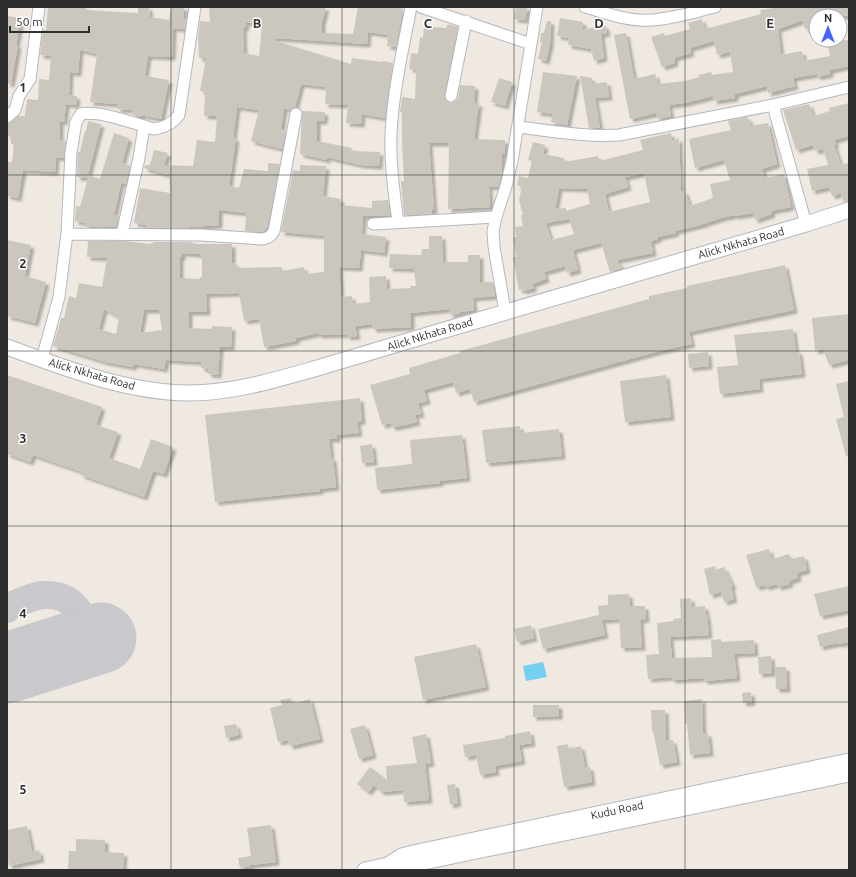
<svg xmlns="http://www.w3.org/2000/svg" width="856" height="877" font-family="Ubuntu,sans-serif">
<style>
.water{fill:#75cff0}
.lines{fill:none;stroke-linecap:round;stroke-linejoin:round}
.taxiway{stroke:#c9c8cc;stroke-width:28}
.runway{stroke:#c9c8cc;stroke-width:71}
.building{fill:#cbc7bf;fill-rule:evenodd;filter:url(#shadow)}
.street-casing{stroke:#b4b7c1;stroke-width:13}
.secondary-casing{stroke:#b4b7c1;stroke-width:17}
.street{stroke:#fff;stroke-width:11}
.secondary{stroke:#fff;stroke-width:15}
.grid{fill:none;stroke:#2e2e2e;stroke-width:1;stroke-opacity:0.55}
.labels{text-anchor:middle;dominant-baseline:central;stroke-width:3;stroke-linejoin:round;paint-order:stroke}
.street-label{font-size:11px;fill:#2e2e2e;stroke:#fff}
.grid-label{font-size:13px;text-anchor:middle;font-weight:bold;fill:#2e2e2e;stroke:#fff;stroke-width:3;stroke-linejoin:round;paint-order:stroke}
</style>
<defs>
<filter id="shadow"><feDropShadow dx="3.5" dy="3.5" stdDeviation="1" flood-color="#0004"/></filter>
</defs>
<rect width="100%" height="100%" fill="#efe9e1"/>
<path class="water" d="M543 662 547 677 526 681 523 666Z"/>
<g class="lines">
<path class="taxiway" d="M7 609 10 606C21 602 32 596 43 595 73 593 90 616 80 644"/>
<path class="runway" d="M7 668 101 638"/>
</g>
<path class="building" d="M48 7H86V10L138 13V7H149L150 17 169 20 171 7H184L183 19H186L185 29 173 28 172 57 148 56 145 76 169 80 161 119 141 115V117L132 115 133 110 117 109 118 104 90 102 97 54 80 50 78 73 70 72 69 95 77 96 76 105 66 104 64 122 60 121V140L66 141 64 158 56 157 55 172 23 170 18 198 7 196V162H12L14 144H11V136H7V124L11 122 18 116H25L27 99 38 100 39 79 49 80 51 56 40 55 43 30H46Z
M209 7H326L322 22V33L353 34 358 7H397L403 9 396 47 387 46 388 35 368 32 367 44 276 38V41L351 64 352 58 382 62 383 61 393 63 385 118 362 114 361 124 346 123 348 105 325 104 326 87 301 84 295 107 291 110 284 108 281 130 286 131 282 149 251 141 259 110 237 107 233 138H236L229 186 239 188 244 169 268 171V163L280 164 267 228 263 232 245 231 246 213 219 210V225L190 227V228H148L146 227 147 225 134 223 140 188 170 193 169 175 144 168 145 165H150L154 150 168 153 164 165 193 166 197 140 215 142 217 116H204L205 92 200 91 206 58H199L198 35 200 21 210 22ZM246 22 262 25 259 56 244 53 243 28H245Z
M516 7H527L525 20 514 19Z
M782 7H849V16H816V27L805 29 803 20 778 29 781 55 802 51 804 61 830 56 827 41 849 40V66L830 70V74L817 77V74L793 78 795 86 776 91 768 93 767 86 735 94V98L714 101 713 96 685 103 669 105 671 116 658 119 656 113 630 119 614 35 626 33 634 79 655 74 658 84 685 81 699 77 698 75 711 72 712 75 733 72 730 52 717 55 714 41 690 48 691 53 674 58 675 63 662 67 651 37 664 33 665 36 690 29 688 23 702 19 705 29 761 14 760 10Z
M7 16 21 18 16 45H18L11 84 7 83Z
M560 18 583 22 582 30 605 25 607 33 601 34 604 58 594 61 591 49 568 45 569 38 557 36Z
M547 21H551L550 44 546 61 538 59 542 42H540L541 33H544Z
M448 24 458 27 444 95 445 99 449 103 454 102 458 98 460 85 475 86 474 103H479L474 139 505 140V154H502V172L498 187 489 186 490 207 448 209 449 145 448 143H429L434 210H432V214L404 215 401 181H404L402 141V112H400L402 97 415 99 416 70 409 69 411 53 418 54 420 37 423 38 424 26 446 28Z
M543 72 577 76 567 125 551 122 553 114 537 112Z
M580 76 592 78V84L607 82 609 97 595 98 600 128H589Z
M499 78 512 82 505 106 491 102Z
M849 103V136L834 140 836 144 834 145 841 165 849 163V201L843 202 841 193 832 196 829 187 812 191 807 169 828 165 823 149 815 151 813 145 796 150 783 110 809 104 814 116 830 111 829 108Z
M302 111 325 112 324 121H317V141L352 148 351 151 380 152 379 166 361 165 327 157V160L300 154Z
M747 117 748 119H749L751 126 768 123 777 164 762 169 765 178 784 174 791 207 771 211 772 214 755 220 753 213 735 216V215L721 218 700 225 675 231 676 233 658 237V239L651 241 653 253 617 260 622 268 610 272 601 243 573 250 578 270 567 273 565 266 544 272 546 279 532 284 534 288 523 291 522 289 519 290 513 257H516L513 237H516L515 227 523 226 521 215H523L519 200 522 187 517 185 519 176 528 178 532 161 528 160 533 142 545 145 543 154 564 158V162L598 156 599 161 643 150 640 140 671 133 672 141 679 138 681 192 685 191 690 206 713 198 710 184 730 180 724 160 695 168 689 139 731 130 728 121ZM644 173 650 202 609 212 605 194 628 187 625 177ZM559 188 587 189 590 204 566 211V208L555 209ZM569 219 574 234 551 240 546 223Z
M88 121 101 124 88 175 100 179 114 133 129 138 122 163 130 165 126 184 121 183 114 215 119 216 116 227H86V223L75 221 76 206 80 207 88 178 77 177 78 152H80L85 131H86Z
M300 165 326 166 323 196 341 199 340 205 372 208V201L388 200 390 216H363L362 234 386 237 384 253 361 250 359 268 339 267 341 297 352 296 353 304 370 302 369 277 386 276 387 289 411 288 410 286H416L414 269 389 268 390 254 421 255 422 249H429V236H442L443 262H468V255H480V282H493L495 296 473 298 474 310 460 312V313L450 315 449 309 411 313V327L373 329 372 324 355 326 357 336 347 337V334L319 335 318 333 296 338V341L264 347 259 319 244 321 239 293 206 294 207 312H189V328L211 329 212 326 232 327 231 347H220L218 375 208 374V369L201 368V362L166 360 164 369 134 364 133 367 105 362 53 346 61 318H64L69 296 76 298 79 283 102 287 107 258 87 257 88 241H125L149 244 153 243V242H190L197 244H232V263H236V268L282 267V271L304 267 305 274 324 272V236L281 232 293 170 300 171ZM182 253 200 254V259H202V277H200V279L180 278V257H182ZM104 309 119 318 116 334 99 329ZM144 310H159L162 330 140 333Z
M7 240 31 245 25 276 46 282 35 323 7 316Z
M785 265 794 310 689 332 692 344 659 351 474 402 470 389 456 393 453 382 424 390 427 401 418 403 421 414 415 415 417 422 396 427H392L391 423 382 425 370 385 410 374 409 368 460 353V351L649 299V296L687 288V286Z
M849 314V360L829 365 823 349 815 351 812 318Z
M793 329 796 352 799 351 802 374 759 379 760 389 720 394 717 367 738 365 734 335Z
M708 352 709 366 689 368 688 354Z
M7 375 102 407 96 425 118 432 109 458 140 469 151 439 173 447 164 474 153 471 144 497 81 475 82 472 33 455 30 462 7 454Z
M666 375 671 417 625 422 620 381Z
M849 381V456H846L836 419 844 417 836 384Z
M360 398 362 421 357 422 359 433 337 435V439H329L331 458H333L336 487 320 489V491L215 502 205 415Z
M520 426 521 433 559 429 562 456 486 463 482 430Z
M462 435 467 478 440 481V483L377 490 375 468 412 464 410 440Z
M372 444 374 462 362 463 360 446Z
M769 549 772 559 789 554 791 559 804 556 807 570 797 573 798 578 789 581 790 584 778 587 777 584 766 587 765 585 756 587 746 555Z
M715 566 716 570 724 567 733 586 731 587 734 599 724 602 721 592 710 595 704 569Z
M849 586V610L820 616 814 594Z
M629 594 630 606H645L646 619 640 620 642 647 621 648 619 619 602 620 605 635 543 649 538 629 599 615 598 606 608 605V595Z
M691 598 692 607 705 606 706 615H707L709 635 670 637 672 658 712 657 711 640 721 639V642L754 640 755 653 734 654 737 678 704 681V678L672 680V677L648 679 646 655 659 654 657 623 674 621 673 619 681 618 680 599Z
M531 625 534 638 517 642 514 629Z
M849 627V642L838 644V643L820 647 817 635Z
M476 644 486 687 423 700 414 657Z
M771 656 772 673 759 674 758 657Z
M775 667H786L787 689H776Z
M751 692 752 702 743 703 742 693Z
M291 698 292 704 310 699 320 739 290 746 288 740 278 742 270 708 282 705 280 700Z
M702 699 703 734 708 733 710 753 690 755 687 724H685L684 701Z
M533 705H559V716L533 717Z
M651 710H665L666 741 673 740 677 762 660 765 653 731H652Z
M236 724 239 735 226 738 224 726Z
M365 725 373 755 359 759 350 729Z
M530 731 532 743 519 745 522 761 495 766 496 772 480 775 476 755 465 757 463 745 505 738V736Z
M426 734 431 763 425 764 429 800 404 802 403 790 382 792 374 785 368 792 357 784 370 767 387 780 386 766 417 763 412 737Z
M568 744V749L581 746 585 767H590L592 782 564 787 557 746Z
M455 784 458 803 450 805 447 785Z
M271 825 276 862 250 865V866L240 868 238 858 251 856 247 828Z
M27 826 32 852 39 850 41 859 9 866 7 855V830Z
M76 839 105 840V852L124 853 123 870 68 869 69 851H76Z"/>
<g class="lines">
<g class="street-casing">
<path id="street" d="M421 7 531 44
M585 7C606 13 629 22 651 20 673 19 694 12 715 7
M451 96 466 21
M773 105 806 224
M7 117 15 110 19 96 30 79 39 7
M519 127C552 131 586 137 619 135L773 105 849 87
M398 222C394 193 390 163 391 134 393 91 403 49 411 7
M373 224 496 217
M67 234 202 235 262 239C269 238 271 236 274 231L296 114
M122 234 139 158 144 126
M505 311 494 247 493 231 496 217 506 186 512 161 537 7
M42 359 59 297 67 234 71 152 76 122 81 114C100 110 135 124 154 129 165 127 172 124 179 115L195 7"/>
</g>
<g class="secondary-casing">
<path id="secondary" d="M7 347C65 368 125 392 188 393 231 393 272 381 314 369 355 357 397 344 438 332 560 295 683 260 806 224L849 210
M388 865 402 856 413 853 849 761
M365 870 388 865 404 866 849 774"/>
</g>
<use href="#street" class="street"/>
<use href="#secondary" class="secondary"/>
</g>
<path class="grid" d="M171 7V870M342 7V870M514 7V870M685 7V870M7 175H849M7 351H849M7 526H849M7 702H849"/>
<g class="labels">
<g class="street-label">
<text transform="translate(741 243) rotate(-16)">Alick Nkhata Road</text>
<text transform="translate(430 334) rotate(-17)">Alick Nkhata Road</text>
<text transform="translate(92 374) rotate(16)">Alick Nkhata Road</text>
<text transform="translate(617 810) rotate(-12)">Kudu Road</text>
</g>
</g>
<g class="grid-label">
<text x="257" y="28">B</text>
<text x="428" y="28">C</text>
<text x="599" y="28">D</text>
<text x="770" y="28">E</text>
<text x="23" y="92">1</text>
<text x="23" y="268">2</text>
<text x="23" y="443">3</text>
<text x="23" y="618">4</text>
<text x="23" y="794">5</text>
</g>
<rect width="856" height="877" fill="none" stroke="#2e2e2e" stroke-width="16"/>
<g transform="translate(828 28)"><circle r="19" fill="#ffffff" stroke="#ababab"/>
<path d="M0-3L7 15L0 10L-7 15Z" fill="#4264fb"/>
<text y="-6" font-size="11" font-weight="bold" text-anchor="middle" fill="#2e2e2e">N</text>
</g>
<path d="M10 26v6h79v-6" fill="none" stroke="#2e2e2e" stroke-width="2"/>
<text x="16" y="26" font-size="12" fill="#2e2e2e" stroke="#ffffff" stroke-width="3" paint-order="stroke">50 m</text>
</svg>
